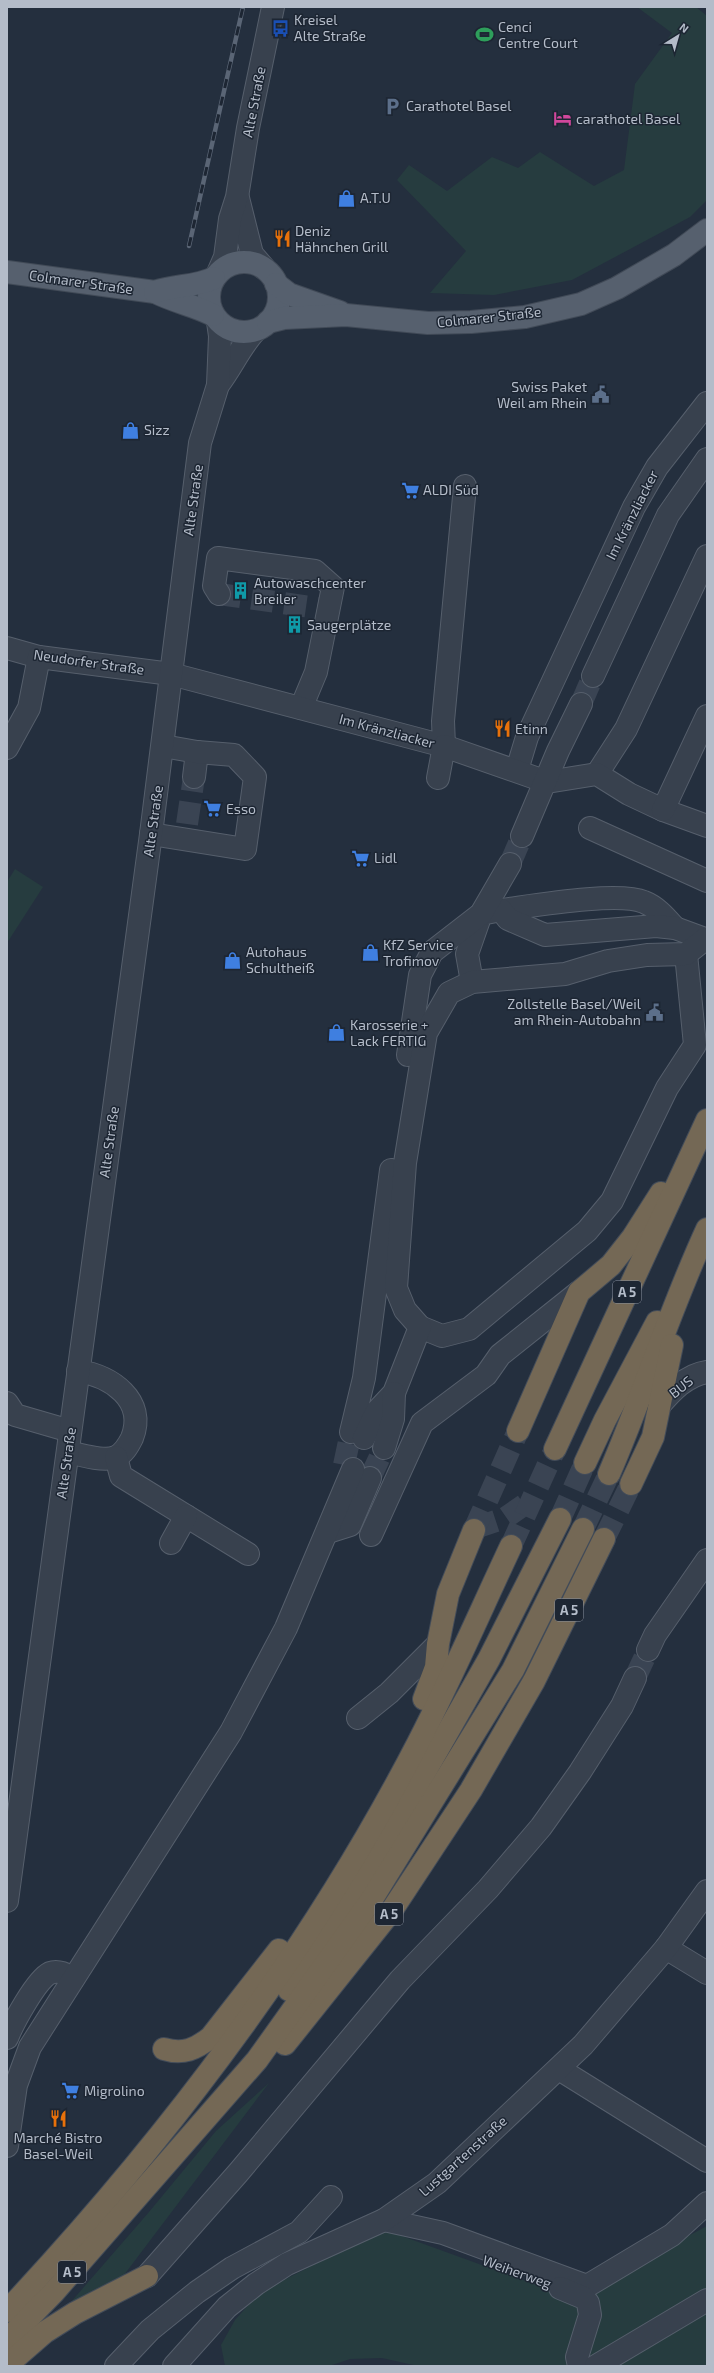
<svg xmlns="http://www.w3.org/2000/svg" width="714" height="2373" font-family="'Exo 2',sans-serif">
<rect width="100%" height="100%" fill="#242f3e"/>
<g fill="#263c3f">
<polygon points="637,7 696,7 707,16 707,200 690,217 572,280 494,295 430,293 466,251 397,180 409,165 447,191 492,157 518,168 540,152 594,186 624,170 635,84 672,33"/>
<polygon points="15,869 43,887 7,943 7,882"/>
<polygon points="269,2083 124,2275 64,2310 149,2212 216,2131"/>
<polygon points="707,2226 707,2291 582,2366 418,2366 382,2358 350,2359 329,2366 225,2366 221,2345 235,2320 260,2292 377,2233 388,2231 573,2298"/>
<polygon points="707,2300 707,2366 596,2366"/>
</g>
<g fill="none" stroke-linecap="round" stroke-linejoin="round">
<g stroke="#3a4453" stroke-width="22" stroke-dasharray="22 11" stroke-linecap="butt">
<polyline points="219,594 318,608"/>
<polyline points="581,704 593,676"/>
<polyline points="187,824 194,777"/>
<polyline points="510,864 522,836"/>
<polyline points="344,1465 351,1432"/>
<polyline points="370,1478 384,1448"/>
<polyline points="635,1678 648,1650"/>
</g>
<g stroke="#3a4453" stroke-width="22" stroke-dasharray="22 11" stroke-linecap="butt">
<polyline points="560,1519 585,1463"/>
<polyline points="475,1528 505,1518 531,1500"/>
<polyline points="583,1529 609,1474"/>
<polyline points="474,1530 518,1431"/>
<polyline points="604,1539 631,1484"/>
<polyline points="511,1546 555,1449"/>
</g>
<defs>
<g id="minor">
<polyline points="238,198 252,254 264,268"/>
<polyline points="218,273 225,257 230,219 237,197 248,128 273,7"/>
<path d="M 218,385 C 232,367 240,347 255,331"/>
<polyline points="219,594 214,586 218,558 315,571 333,587 316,672 301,708"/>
<polyline points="7,648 39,657 171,674 444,746 443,721 465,486"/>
<polyline points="593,676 668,515 707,459"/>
<polyline points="7,748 29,708 39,657"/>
<polyline points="517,770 527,737 634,507 657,467 707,403"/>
<polyline points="597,774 626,729 707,556"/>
<polyline points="194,777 197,752"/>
<polyline points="438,778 444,746 547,782 597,774 629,794 663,810 707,826"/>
<polyline points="663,810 707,716"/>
<polyline points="590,828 707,881"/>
<polyline points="151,834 245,849 255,777 234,755 197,752 163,746"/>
<polyline points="522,836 558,751 581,704"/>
<path d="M 501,910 C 532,906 618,891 644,902 C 657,907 666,918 675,928"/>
<polyline points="472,982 467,954 481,914 501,910 508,919 545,935 656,926 675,928 705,939"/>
<polyline points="408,1055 420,975 432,952 481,914 510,864"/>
<polyline points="420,1327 442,1336 469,1329 587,1231 612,1201 667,1088 695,1045 686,954"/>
<polyline points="7,1403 15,1415 70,1431"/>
<path d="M 658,1407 C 671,1392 686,1375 707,1372"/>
<polyline points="351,1432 364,1378 391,1170"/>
<polyline points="364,1438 377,1411 394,1393 420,1327 405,1310 396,1288 405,1163 426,1033 449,993 472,982 565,974 608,961 647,955 686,954 705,939"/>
<polyline points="384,1448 393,1419 394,1393"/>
<path d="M 68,1452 C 80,1455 105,1462 116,1457 C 124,1453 128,1446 132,1438 C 147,1400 111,1376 78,1371"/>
<polyline points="116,1457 121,1476 248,1554"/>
<polyline points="328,1532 350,1525 370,1478"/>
<polyline points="371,1535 422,1423 486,1375 500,1355 579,1292"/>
<polyline points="171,1543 186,1516"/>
<polyline points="648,1650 655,1635 707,1560"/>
<polyline points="358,1718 389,1693 438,1644"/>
<polyline points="7,1901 151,834 200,443 218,385 220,336 218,322"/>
<polyline points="666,1948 707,1973"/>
<path d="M 7,2038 C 13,2023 36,1980 50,1973 C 58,1970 67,1974 73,1979"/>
<polyline points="559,2069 707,2161"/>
<polyline points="7,2146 16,2085 30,2047 231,1732 286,1628 353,1469"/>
<polyline points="384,2220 443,2233 587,2286 672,2235 707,2203"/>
<polyline points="147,2276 238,2173 400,1980 488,1889 541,1827 580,1772 622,1706 635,1678"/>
<polyline points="560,2288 584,2298 588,2303 590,2315 577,2357 579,2366"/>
<polyline points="116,2366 150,2330 197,2292 232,2268 299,2232 331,2197"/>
<polyline points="174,2366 227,2307 256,2284 287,2264 384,2220 437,2183 583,2045 666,1948 707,1891"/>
<polyline points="596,2366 707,2300"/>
</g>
<g id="major">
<circle cx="244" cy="297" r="35"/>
<path d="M 7,272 L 155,292 C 174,302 194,305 213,315"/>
<polyline points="276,284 289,294 340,312"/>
<path d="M 155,292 C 175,285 195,287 214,278"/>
<polyline points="268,322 284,318 346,315 428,323 471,322 525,317 581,304 617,288 674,255 707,230"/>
</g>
<g id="highway">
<polyline points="518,1431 579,1292 611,1265 633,1237 661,1193"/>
<polyline points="555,1449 707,1120"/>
<polyline points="585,1463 605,1420 657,1322"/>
<path d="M 609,1474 C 644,1393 670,1309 707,1229"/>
<polyline points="631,1484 653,1437 672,1345"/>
<polyline points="424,1699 436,1667 438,1644 448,1594 474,1530"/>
<polyline points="289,1990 354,1895 417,1786 489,1659 560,1519"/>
<polyline points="285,2044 392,1910 471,1790 534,1681 604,1539"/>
<path d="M 164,2049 C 183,2055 196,2049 211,2037 L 279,1950"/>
<path d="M 7,2311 C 167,2140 310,1952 418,1743 C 451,1679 480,1612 511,1546"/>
<polyline points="7,2340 54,2292 257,2060 372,1899 513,1670 583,1529"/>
<polyline points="7,2365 45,2332 75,2313 147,2276"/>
</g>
</defs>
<use href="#minor" stroke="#565f6c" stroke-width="24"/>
<use href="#major" stroke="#414a57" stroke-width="24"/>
<use href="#highway" stroke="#434c59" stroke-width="24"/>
<use href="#minor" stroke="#38414e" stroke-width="22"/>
<use href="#major" stroke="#56606e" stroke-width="22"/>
<use href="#highway" stroke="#746855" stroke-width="22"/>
<defs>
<polyline id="rail" points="189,246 243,7"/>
</defs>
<use href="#rail" stroke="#5a6575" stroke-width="4.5"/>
<use href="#rail" stroke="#1d2633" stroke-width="3" stroke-dasharray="9" stroke-linecap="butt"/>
</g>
<defs>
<symbol id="bus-bare" viewBox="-9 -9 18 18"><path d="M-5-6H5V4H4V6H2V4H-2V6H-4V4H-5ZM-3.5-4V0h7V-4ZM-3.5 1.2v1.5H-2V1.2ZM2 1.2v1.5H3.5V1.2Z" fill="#1a4fb4" stroke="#1d2633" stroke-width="2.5" paint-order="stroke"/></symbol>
<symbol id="stadium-bare" viewBox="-9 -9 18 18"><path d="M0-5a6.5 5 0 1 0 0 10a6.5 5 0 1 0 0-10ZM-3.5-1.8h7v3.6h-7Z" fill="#2e9e5b" stroke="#1d2633" stroke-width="2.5" paint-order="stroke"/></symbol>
<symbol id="parking-bare" viewBox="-9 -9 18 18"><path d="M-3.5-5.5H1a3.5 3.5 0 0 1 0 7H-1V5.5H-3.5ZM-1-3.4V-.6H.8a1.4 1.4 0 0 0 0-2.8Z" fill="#5c6f8a" stroke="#1d2633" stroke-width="2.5" paint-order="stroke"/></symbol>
<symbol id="hotel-bare" viewBox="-9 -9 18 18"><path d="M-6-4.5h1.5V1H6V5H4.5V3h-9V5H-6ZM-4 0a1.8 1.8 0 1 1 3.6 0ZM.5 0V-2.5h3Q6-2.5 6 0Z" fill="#d1479c" stroke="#1d2633" stroke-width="2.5" paint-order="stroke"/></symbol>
<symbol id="shop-bare" viewBox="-9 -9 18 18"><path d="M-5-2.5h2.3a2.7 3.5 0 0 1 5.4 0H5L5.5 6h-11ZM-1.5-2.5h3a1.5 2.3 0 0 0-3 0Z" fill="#3f7fe0" stroke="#1d2633" stroke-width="2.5" paint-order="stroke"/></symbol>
<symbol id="restaurant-bare" viewBox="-9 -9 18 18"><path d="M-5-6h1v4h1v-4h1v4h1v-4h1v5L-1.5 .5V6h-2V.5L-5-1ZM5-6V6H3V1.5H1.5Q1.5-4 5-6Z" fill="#e8710a" stroke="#1d2633" stroke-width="2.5" paint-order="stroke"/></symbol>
<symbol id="civic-bare" viewBox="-9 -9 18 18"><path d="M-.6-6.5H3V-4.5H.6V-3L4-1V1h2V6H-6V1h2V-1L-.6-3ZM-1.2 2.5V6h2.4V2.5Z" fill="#5c6f8a" stroke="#1d2633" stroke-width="2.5" paint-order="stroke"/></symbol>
<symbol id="supermarket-bare" viewBox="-9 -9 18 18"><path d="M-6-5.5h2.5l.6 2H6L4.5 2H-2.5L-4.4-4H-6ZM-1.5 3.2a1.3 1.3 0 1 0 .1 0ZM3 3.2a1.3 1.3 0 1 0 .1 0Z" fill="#3f7fe0" stroke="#1d2633" stroke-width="2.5" paint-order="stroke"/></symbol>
<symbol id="building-bare" viewBox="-9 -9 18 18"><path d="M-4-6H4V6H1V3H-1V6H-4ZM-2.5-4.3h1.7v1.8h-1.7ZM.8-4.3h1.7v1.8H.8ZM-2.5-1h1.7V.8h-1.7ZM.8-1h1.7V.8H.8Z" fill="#0f9aa8" stroke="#1d2633" stroke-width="2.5" paint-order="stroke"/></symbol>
</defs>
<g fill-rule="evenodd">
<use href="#bus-bare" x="268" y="16" width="25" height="25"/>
<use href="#stadium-bare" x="472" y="22" width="25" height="25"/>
<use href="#parking-bare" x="380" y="94" width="25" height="25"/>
<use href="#hotel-bare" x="550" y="106" width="25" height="25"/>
<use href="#shop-bare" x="334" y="186" width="25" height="25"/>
<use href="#restaurant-bare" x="270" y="226" width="25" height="25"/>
<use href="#civic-bare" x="588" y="382" width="25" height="25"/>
<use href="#shop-bare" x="118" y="418" width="25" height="25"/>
<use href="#supermarket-bare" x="398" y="478" width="25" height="25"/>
<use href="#building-bare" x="228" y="578" width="25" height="25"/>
<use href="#building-bare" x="282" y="612" width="25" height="25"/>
<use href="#restaurant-bare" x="490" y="716" width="25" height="25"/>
<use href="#supermarket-bare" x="200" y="796" width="25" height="25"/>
<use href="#supermarket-bare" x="348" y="846" width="25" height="25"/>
<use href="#shop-bare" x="358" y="940" width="25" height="25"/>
<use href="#shop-bare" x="220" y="948" width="25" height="25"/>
<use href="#civic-bare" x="642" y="1000" width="25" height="25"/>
<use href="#shop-bare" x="324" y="1020" width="25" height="25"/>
<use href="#supermarket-bare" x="58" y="2078" width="25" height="25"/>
<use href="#restaurant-bare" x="46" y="2106" width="25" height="25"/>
</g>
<g text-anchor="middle" stroke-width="3" stroke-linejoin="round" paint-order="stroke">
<g fill="#1d2633" stroke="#878f9c" stroke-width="1">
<rect x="613" y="1281" width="28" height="22" rx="3"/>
<rect x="555" y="1599" width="28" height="22" rx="3"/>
<rect x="375" y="1903" width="28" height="22" rx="3"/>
<rect x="58" y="2261" width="28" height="22" rx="3"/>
</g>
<g font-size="13" font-weight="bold" fill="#b4bcc9">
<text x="627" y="1297">A 5</text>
<text x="569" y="1615">A 5</text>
<text x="389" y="1919">A 5</text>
<text x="72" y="2277">A 5</text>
</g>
<g font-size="14" fill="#b4bcc9" stroke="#1d2633" text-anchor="start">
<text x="294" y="25">Kreisel<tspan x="294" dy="16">Alte Straße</tspan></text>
<text x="498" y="32">Cenci<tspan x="498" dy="16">Centre Court</tspan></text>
<text x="406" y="111">Carathotel Basel</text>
<text x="576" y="124">carathotel Basel</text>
<text x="360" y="203">A.T.U</text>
<text x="295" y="236">Deniz<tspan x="295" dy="16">Hähnchen Grill</tspan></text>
<text x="587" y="392" text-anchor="end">Swiss Paket<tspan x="587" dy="16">Weil am Rhein</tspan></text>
<text x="144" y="435">Sizz</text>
<text x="423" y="495">ALDI Süd</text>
<text x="254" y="588">Autowaschcenter<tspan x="254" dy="16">Breiler</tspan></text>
<text x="307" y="630">Saugerplätze</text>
<text x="515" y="734">Etinn</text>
<text x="226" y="814">Esso</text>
<text x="374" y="863">Lidl</text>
<text x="383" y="950">KfZ Service<tspan x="383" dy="16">Trofimov</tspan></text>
<text x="246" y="957">Autohaus<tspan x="246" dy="16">Schultheiß</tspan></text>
<text x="641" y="1009" text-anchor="end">Zollstelle Basel/Weil<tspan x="641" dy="16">am Rhein-Autobahn</tspan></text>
<text x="350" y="1030">Karosserie +<tspan x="350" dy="16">Lack FERTIG</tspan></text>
<text x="84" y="2096">Migrolino</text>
<text x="58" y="2143" text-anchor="middle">Marché Bistro<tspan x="58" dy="16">Basel-Weil</tspan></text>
</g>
<g font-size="14" fill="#b4bcc9" stroke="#1d2633">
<text transform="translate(254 102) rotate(-79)" y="5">Alte Straße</text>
<text transform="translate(81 282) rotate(8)" y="5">Colmarer Straße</text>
<text transform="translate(489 317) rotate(-6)" y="5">Colmarer Straße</text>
<text transform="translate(193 500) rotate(-82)" y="5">Alte Straße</text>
<text transform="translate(632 515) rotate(-63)" y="5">Im Kränzliacker</text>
<text transform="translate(89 662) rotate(8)" y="5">Neudorfer Straße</text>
<text transform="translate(387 731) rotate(15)" y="5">Im Kränzliacker</text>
<text transform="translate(153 821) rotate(-82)" y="5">Alte Straße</text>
<text transform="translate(109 1142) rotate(-82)" y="5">Alte Straße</text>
<text transform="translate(681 1387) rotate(-38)" y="5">BUS</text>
<text transform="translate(66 1463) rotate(-82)" y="5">Alte Straße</text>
<text transform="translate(463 2156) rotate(-42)" y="5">Lustgartenstraße</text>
<text transform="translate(517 2272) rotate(20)" y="5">Weiherweg</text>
</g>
</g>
<rect width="714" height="2373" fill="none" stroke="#b4bcc9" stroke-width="16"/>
<g transform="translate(678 36) rotate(37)" stroke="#1d2633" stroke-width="3" paint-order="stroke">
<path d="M0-3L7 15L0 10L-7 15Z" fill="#b4bcc9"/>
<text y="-6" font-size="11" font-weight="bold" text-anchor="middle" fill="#b4bcc9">N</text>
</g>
</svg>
